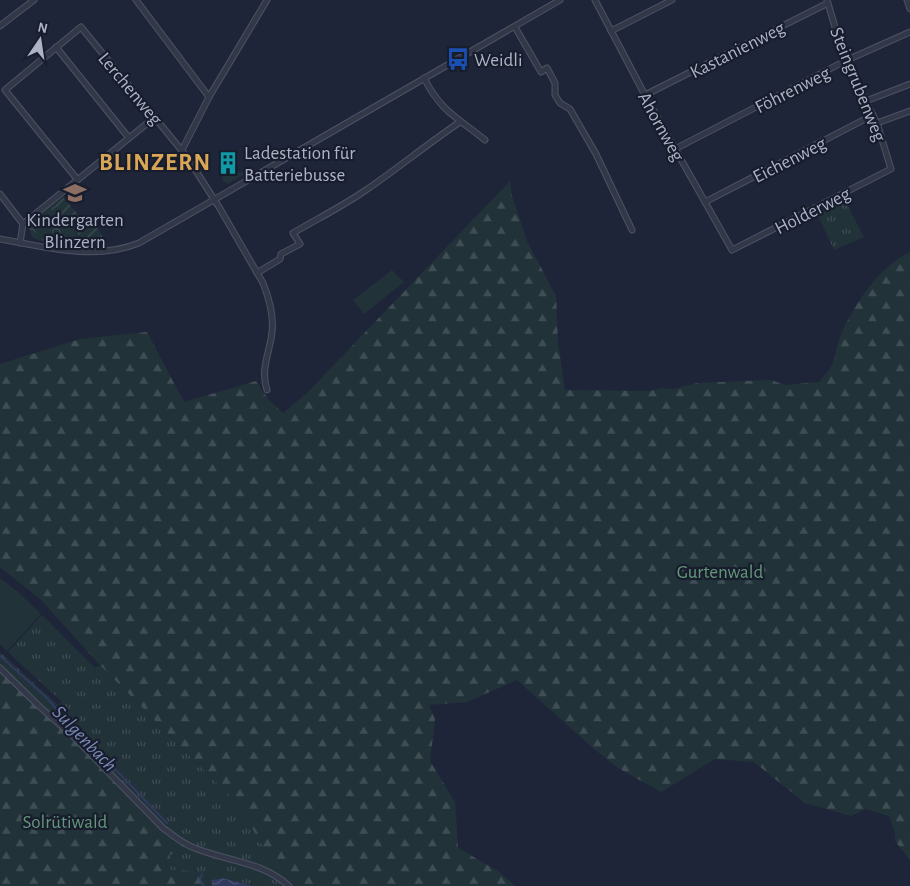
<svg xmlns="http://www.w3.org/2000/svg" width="910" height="886" font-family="'Alegreya Sans',sans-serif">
<defs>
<pattern id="grass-tufts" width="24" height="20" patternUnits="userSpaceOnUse" patternTransform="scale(1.25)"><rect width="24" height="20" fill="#213239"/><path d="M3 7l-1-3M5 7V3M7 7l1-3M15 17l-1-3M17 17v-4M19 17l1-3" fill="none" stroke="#3f4d54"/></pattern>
<pattern id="forest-firs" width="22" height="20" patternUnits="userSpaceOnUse" patternTransform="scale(1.25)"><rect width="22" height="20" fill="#213239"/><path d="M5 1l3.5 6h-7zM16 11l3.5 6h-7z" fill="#3f4d54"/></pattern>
<pattern id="park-crowns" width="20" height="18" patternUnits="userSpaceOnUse" patternTransform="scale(1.25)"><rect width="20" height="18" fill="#213239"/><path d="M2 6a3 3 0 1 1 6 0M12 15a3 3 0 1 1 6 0" fill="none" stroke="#3f4d54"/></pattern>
<pattern id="garden-furrows" width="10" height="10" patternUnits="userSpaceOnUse" patternTransform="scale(1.25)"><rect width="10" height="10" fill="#213239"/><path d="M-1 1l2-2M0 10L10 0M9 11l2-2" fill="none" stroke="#3f4d54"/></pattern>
<pattern id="water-waves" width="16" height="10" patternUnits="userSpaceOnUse" patternTransform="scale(1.25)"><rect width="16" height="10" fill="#303a5f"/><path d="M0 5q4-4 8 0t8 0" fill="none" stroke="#4b5474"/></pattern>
</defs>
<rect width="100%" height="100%" fill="#1f2538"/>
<g fill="url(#grass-tufts)">
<polygon points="249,171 228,184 222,180 223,176 226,174 232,174"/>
<polygon points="843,197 864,237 834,250 816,211"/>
<polygon points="42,615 95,668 100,665 238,804 289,886 253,886 222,878 217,878 211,884 211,886 207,886 195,871 171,870 169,864 170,855 188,847 173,836 0,668 0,652 58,705 62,702 8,652"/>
</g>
<g fill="url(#forest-firs)">
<path d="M 510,181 L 512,196 L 527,241 L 556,296 L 558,342 L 565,390 L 650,391 L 662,388 L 674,389 L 697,383 L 771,380 L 785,385 L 819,382 C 823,377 828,372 831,367 C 836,358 836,347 840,337 C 853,306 879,266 910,252 L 910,860 L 895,841 L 895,833 L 889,816 L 866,809 L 851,816 L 805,803 L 754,762 L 715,759 L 661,792 L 618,768 L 593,748 L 517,680 L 467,702 L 429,705 L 435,719 L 430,761 L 455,802 L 458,848 L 498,871 L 515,886 L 289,886 C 269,861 255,831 238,804 L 100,665 L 40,599 L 0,567 L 0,364 L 80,339 L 147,332 L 184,402 L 256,381 L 268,399 L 283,413 L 307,393 Z"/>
<polygon points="0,668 76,739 163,828 189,847 170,855 169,864 171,870 195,871 207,886 0,886"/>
</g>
<polygon fill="url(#park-crowns)" points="53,205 86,246 38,240 32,237 28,225"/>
<polygon fill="url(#garden-furrows)" points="63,197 82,219 90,215 108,246 87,246 53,205"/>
<g fill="#213239">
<polygon points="392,270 404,282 364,314 353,300"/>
<polygon points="0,578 18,592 41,614 7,651 0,644"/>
</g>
<polygon fill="url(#water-waves)" points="222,878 253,886 211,886 213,880"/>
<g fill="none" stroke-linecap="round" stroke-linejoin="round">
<g stroke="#303a5f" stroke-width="2">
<polyline points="0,656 47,698 66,720 87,740 167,823"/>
<polyline points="202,874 200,880 204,886"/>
</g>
<defs>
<g id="street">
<polyline points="136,0 209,97"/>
<polyline points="595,0 647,99 732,250 891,169 877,123 845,61 827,0"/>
<polyline points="907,0 910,9"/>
<polyline points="0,26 34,0"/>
<polyline points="515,27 541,72 547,68 555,83 555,95 560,103 570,109 596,154 632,230"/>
<polyline points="611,31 672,0"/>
<polyline points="56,47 129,138"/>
<path d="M 424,78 C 442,113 457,117 485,140"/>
<polyline points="645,95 828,3"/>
<polyline points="866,101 910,84"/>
<polyline points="877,123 910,111"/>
<polyline points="675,149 845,61 910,32"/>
<polyline points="182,150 209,97 267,0"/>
<path d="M 77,179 L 5,90 L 81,27 L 187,157 L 219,207 L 263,283 C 269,298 274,315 272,332 C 270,352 260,369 267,390"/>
<polyline points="0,194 23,224 20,243"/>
<polyline points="705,202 873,115"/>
<polyline points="23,224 155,117"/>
<path d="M 0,239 C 45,247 95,261 139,243 L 560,0"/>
<path d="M 257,273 L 280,259 L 281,254 L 300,244 L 293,233 C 317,219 341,207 363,192 C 396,170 427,144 460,122"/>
<path d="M 0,668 L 40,707 L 76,739 L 163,828 C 172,835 182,843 192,847 C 225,861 262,861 289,886"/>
</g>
</defs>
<use href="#street" stroke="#4d5264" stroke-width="7"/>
<use href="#street" stroke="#333849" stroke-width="5"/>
</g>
<defs>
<symbol id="bus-bare" viewBox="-9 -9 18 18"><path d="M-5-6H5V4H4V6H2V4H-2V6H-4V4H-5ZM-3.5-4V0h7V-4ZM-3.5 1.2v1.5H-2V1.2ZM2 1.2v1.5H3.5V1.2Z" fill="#1a4fb4" stroke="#181d2d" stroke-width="2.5" paint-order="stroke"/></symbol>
<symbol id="building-bare" viewBox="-9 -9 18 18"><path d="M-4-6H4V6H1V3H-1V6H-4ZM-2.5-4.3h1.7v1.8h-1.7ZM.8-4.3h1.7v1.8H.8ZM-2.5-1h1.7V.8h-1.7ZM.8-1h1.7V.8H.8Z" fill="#0f9aa8" stroke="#181d2d" stroke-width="2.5" paint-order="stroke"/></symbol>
<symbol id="school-bare" viewBox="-9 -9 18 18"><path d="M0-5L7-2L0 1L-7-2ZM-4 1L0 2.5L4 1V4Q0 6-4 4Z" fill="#8d6e63" stroke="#181d2d" stroke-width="2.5" paint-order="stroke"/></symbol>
</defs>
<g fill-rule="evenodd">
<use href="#bus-bare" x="442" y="43" width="32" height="32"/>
<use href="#building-bare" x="212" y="147" width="32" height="32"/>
<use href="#school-bare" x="59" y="177" width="32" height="32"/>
</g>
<g text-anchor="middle" stroke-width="4.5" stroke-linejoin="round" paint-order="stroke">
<g font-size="19" fill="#adb2c6" stroke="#181d2d">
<text transform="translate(737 49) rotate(-27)" y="7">Kastanienweg</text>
<text transform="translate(859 84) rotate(68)" y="7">Steingrubenweg</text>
<text transform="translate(131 88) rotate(50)" y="7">Lerchenweg</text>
<text transform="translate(792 89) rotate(-27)" y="7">Föhrenweg</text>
<text transform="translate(662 126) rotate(61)" y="7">Ahornweg</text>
<text transform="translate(789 159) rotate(-27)" y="7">Eichenweg</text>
<text transform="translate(812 210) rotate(-27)" y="7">Holderweg</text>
</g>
<g font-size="19" fill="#adb2c6" stroke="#181d2d" text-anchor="start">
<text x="474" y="66">Weidli</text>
<text x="244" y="159">Ladestation für<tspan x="244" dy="22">Batteriebusse</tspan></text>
<text x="75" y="226" text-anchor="middle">Kindergarten<tspan x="75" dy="22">Blinzern</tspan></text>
</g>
<g font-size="19" fill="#639779" stroke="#181d2d">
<text x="720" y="578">Gurtenwald</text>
<text x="65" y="828">Solrütiwald</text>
</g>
<g font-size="20" font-style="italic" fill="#7a89b4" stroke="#181d2d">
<text transform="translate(85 738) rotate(46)" y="7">Sulgenbach</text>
</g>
<g font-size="24" font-weight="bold" letter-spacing="1" fill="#d8a655" stroke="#181d2d">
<text x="155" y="170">BLINZERN</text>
</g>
</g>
<g transform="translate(40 40) rotate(13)" stroke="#181d2d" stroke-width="4" paint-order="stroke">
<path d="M0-4L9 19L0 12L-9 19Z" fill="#adb2c6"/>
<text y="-8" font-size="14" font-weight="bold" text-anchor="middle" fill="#adb2c6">N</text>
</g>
</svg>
